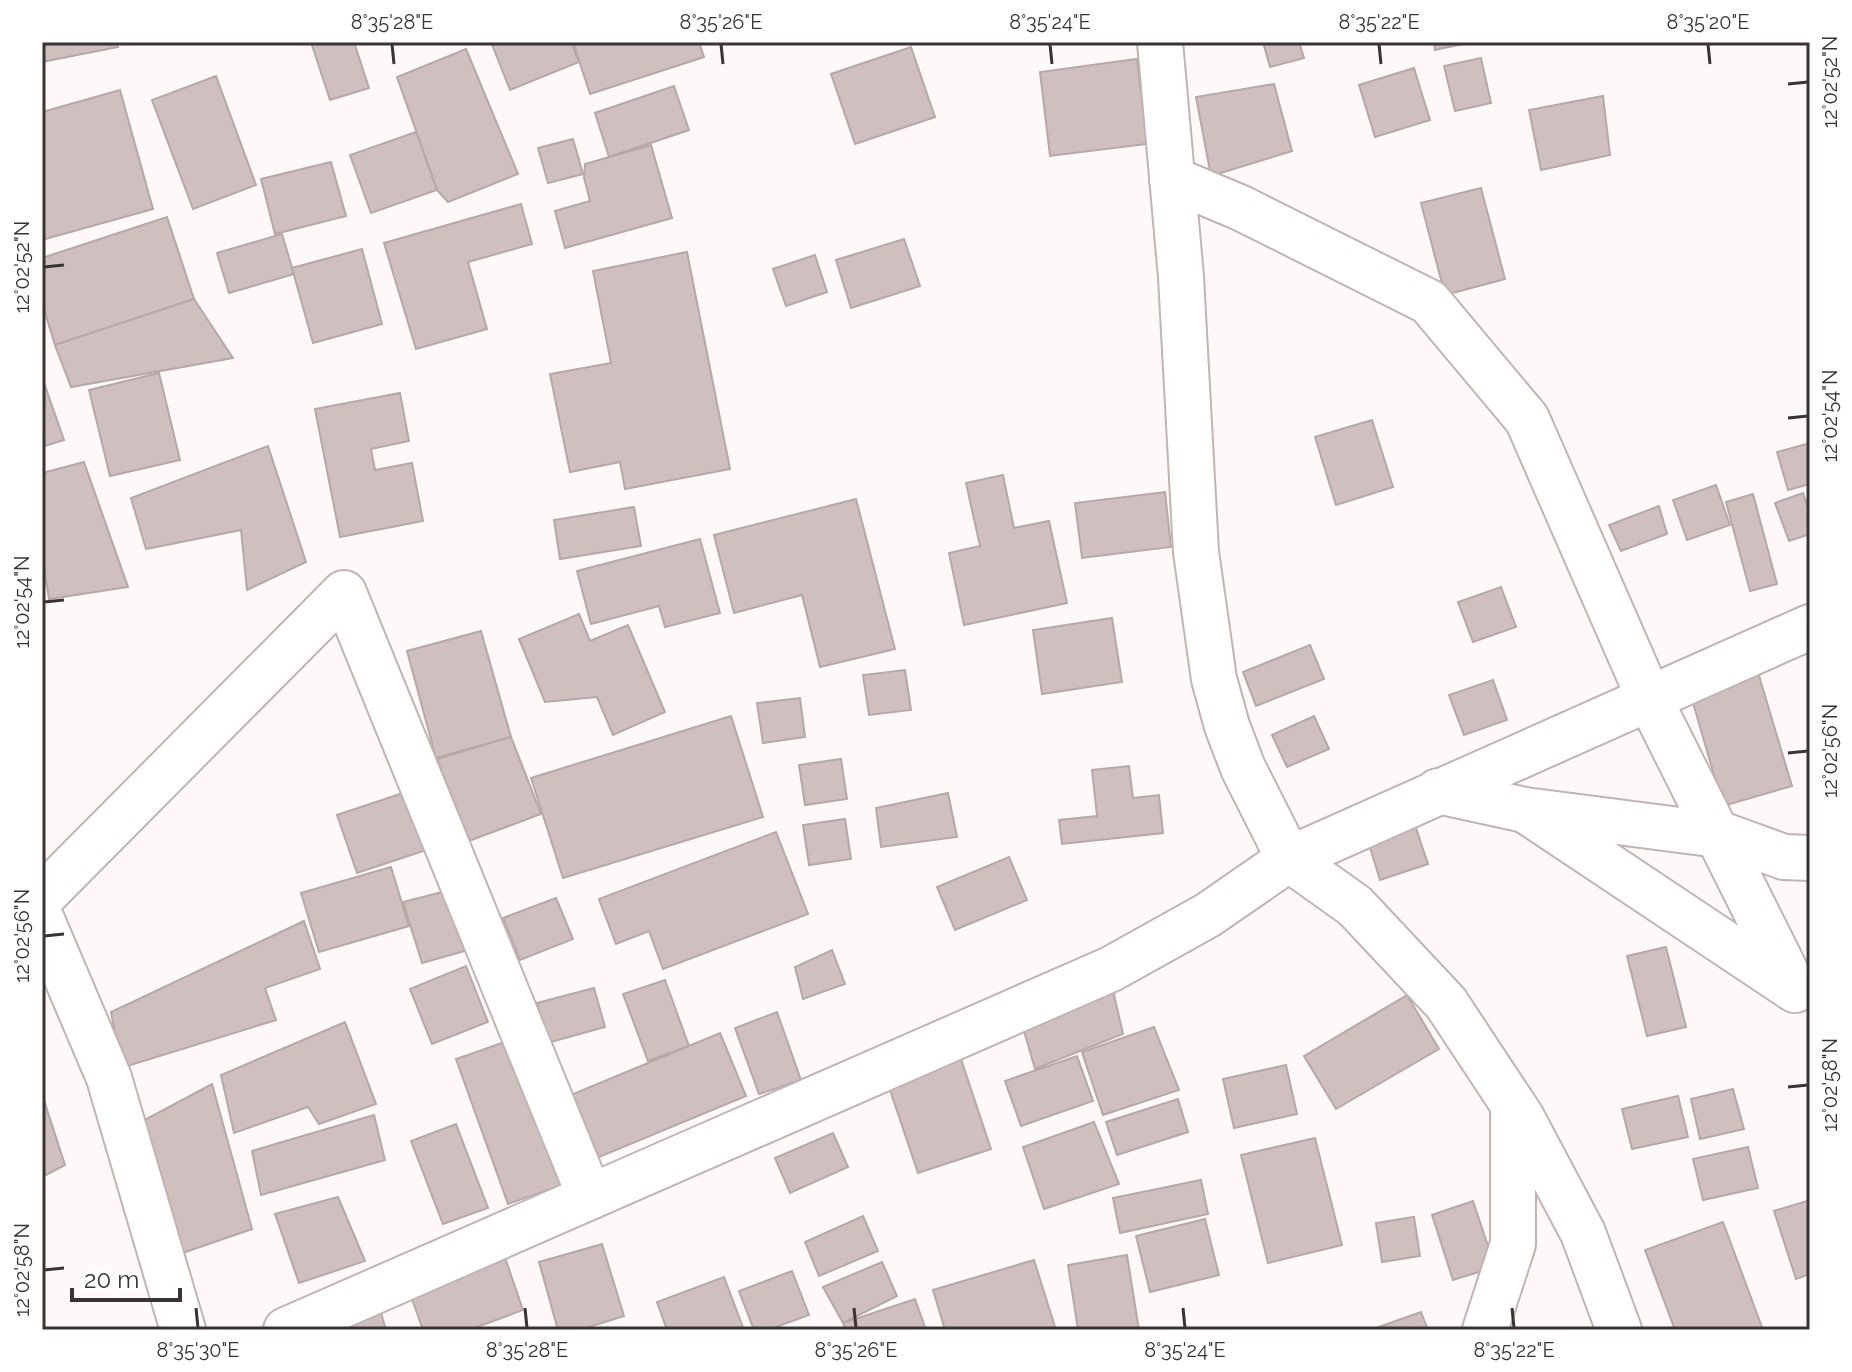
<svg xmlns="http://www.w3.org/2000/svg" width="1852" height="1372" font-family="Raleway,sans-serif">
<rect width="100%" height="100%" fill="#fef9f8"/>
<g fill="#cfc0bf" stroke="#b6a8a6" stroke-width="2">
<polygon points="42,42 117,42 118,47 42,62"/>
<polygon points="311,42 354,42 369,88 330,100"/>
<polygon points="491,42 571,42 579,62 510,90"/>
<polygon points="573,42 699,42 704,57 590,94"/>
<polygon points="1263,42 1299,42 1304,58 1270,67"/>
<polygon points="1434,42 1472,42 1435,50"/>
<polygon points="911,47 935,117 855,144 831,74"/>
<polygon points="466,49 518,174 448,202 437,190 397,77"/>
<polygon points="1481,58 1491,103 1455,111 1444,66"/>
<polygon points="1137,59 1147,144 1050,156 1040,72"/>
<polygon points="1414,68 1430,120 1375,137 1359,85"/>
<polygon points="216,76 256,185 193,209 152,100"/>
<polygon points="1274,84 1292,151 1211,176 1196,97"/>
<polygon points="674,86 689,130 609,157 595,113"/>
<polygon points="120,90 153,209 42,240 42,112"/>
<polygon points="1603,96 1610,155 1541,170 1529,110"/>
<polygon points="416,132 437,190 371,213 350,155"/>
<polygon points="573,139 583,174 548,183 538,148"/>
<polygon points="651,145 672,218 565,248 555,211 590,201 584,178 585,164"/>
<polygon points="331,162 346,216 275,234 261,179"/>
<polygon points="1481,188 1505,279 1445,295 1421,203"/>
<polygon points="521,204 532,244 468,262 487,329 416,349 384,243"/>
<polygon points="167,217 194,299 55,345 42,303 42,258"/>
<polygon points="282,234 294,274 229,293 217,253"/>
<polygon points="904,239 920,286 851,308 836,260"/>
<polygon points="362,249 382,324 313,343 292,268"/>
<polygon points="687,252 730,469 625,489 620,462 570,472 550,374 611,363 593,271"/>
<polygon points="815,255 827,292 786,306 773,269"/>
<polygon points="194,299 233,358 71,387 55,345"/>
<polygon points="159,373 180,460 110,476 89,390"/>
<polygon points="42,377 64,440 42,447"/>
<polygon points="400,393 409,441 371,449 375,470 412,463 423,521 340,537 315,409"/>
<polygon points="1372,420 1393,487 1336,505 1315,437"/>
<polygon points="1810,443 1810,484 1788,490 1777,452"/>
<polygon points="268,446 306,562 247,590 241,530 146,549 131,498"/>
<polygon points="84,462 128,587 49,599 42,556 42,473"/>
<polygon points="1003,475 1014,528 1049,521 1067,603 964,625 949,553 980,546 966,483"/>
<polygon points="1716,485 1730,525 1687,540 1673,500"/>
<polygon points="1165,492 1171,547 1082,558 1075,503"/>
<polygon points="1803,493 1810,514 1810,534 1789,541 1775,503"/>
<polygon points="1753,494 1777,584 1750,591 1726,502"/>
<polygon points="856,499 895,649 820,667 802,595 734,613 714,535"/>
<polygon points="1659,506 1667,534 1621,551 1609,525"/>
<polygon points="634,507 641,546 560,559 554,520"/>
<polygon points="700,539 720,613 665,627 659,606 591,624 577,571"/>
<polygon points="1501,587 1516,627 1473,642 1458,602"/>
<polygon points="579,614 590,641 628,625 665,712 613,735 597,697 545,702 519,639"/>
<polygon points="1112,618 1122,682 1042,694 1033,630"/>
<polygon points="481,631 511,737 436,758 407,651"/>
<polygon points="1310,645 1324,679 1256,706 1243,672"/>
<polygon points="1757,669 1792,786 1723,806 1689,689"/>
<polygon points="905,670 911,710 869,715 863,675"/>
<polygon points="1493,680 1507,720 1464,735 1449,695"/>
<polygon points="800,698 805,737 763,743 757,703"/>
<polygon points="731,716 763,817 563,878 531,778"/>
<polygon points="1314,716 1329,749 1287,767 1272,735"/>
<polygon points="511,737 541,814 469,841 437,759"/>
<polygon points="841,759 847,799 805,805 799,765"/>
<polygon points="1129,766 1133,798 1159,795 1163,833 1062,844 1059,820 1097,816 1092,770"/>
<polygon points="415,789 435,847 357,873 337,815"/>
<polygon points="948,793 957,837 881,847 876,808"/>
<polygon points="845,819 851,859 809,865 803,825"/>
<polygon points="1415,825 1428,864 1380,880 1368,841"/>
<polygon points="776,832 808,914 663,969 649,931 616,944 599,899"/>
<polygon points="1009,857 1027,900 955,930 937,887"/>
<polygon points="391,867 409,926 319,952 301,893"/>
<polygon points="458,888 475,948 422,963 403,902"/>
<polygon points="556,898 573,939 520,960 503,918"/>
<polygon points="304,921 320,969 265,988 276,1020 121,1068 111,1012"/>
<polygon points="1666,947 1686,1027 1647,1036 1627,956"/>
<polygon points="832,950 845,984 803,999 795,967"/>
<polygon points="466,966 488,1022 432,1044 410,989"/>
<polygon points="665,980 689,1046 648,1061 623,994"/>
<polygon points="1112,986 1123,1034 1035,1069 1022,1024"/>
<polygon points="594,988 605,1027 547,1043 537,1003"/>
<polygon points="1407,995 1439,1049 1336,1109 1304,1056"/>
<polygon points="777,1012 801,1080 759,1094 735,1028"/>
<polygon points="345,1022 376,1104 319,1124 308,1107 234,1133 221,1075"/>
<polygon points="1154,1027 1179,1090 1103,1115 1082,1052"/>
<polygon points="720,1033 746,1096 592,1160 566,1097"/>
<polygon points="516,1038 568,1183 508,1204 456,1059"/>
<polygon points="959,1053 991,1149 918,1173 886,1078"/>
<polygon points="1077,1056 1093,1101 1021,1126 1005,1081"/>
<polygon points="1286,1065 1297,1114 1234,1128 1223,1079"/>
<polygon points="212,1084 252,1229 177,1255 139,1123"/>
<polygon points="1733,1089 1744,1129 1700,1139 1691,1099"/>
<polygon points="42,1094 65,1165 42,1177"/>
<polygon points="1678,1096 1688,1137 1632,1149 1622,1109"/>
<polygon points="1178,1099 1188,1132 1117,1155 1106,1122"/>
<polygon points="374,1115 385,1160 261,1195 252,1151"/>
<polygon points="1094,1122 1119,1184 1044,1209 1023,1147"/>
<polygon points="456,1124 488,1208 443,1224 411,1141"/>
<polygon points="833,1133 848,1167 790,1193 775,1158"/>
<polygon points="1315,1138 1342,1245 1268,1263 1241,1155"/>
<polygon points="1748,1147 1758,1188 1703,1200 1693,1159"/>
<polygon points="1201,1180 1208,1214 1120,1233 1113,1198"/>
<polygon points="338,1197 365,1261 299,1283 275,1214"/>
<polygon points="1810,1200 1810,1274 1796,1279 1774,1211"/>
<polygon points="1473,1201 1495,1267 1453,1280 1432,1215"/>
<polygon points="863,1216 878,1251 819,1276 805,1242"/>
<polygon points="1414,1217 1420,1256 1382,1262 1376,1223"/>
<polygon points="1205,1219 1219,1275 1150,1292 1136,1236"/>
<polygon points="1723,1222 1763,1330 1675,1330 1645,1250"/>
<polygon points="602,1244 624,1316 579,1330 558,1330 539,1262"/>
<polygon points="502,1249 523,1310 469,1330 423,1330 406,1282"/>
<polygon points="1127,1255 1139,1330 1078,1330 1068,1265"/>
<polygon points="1034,1260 1056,1330 945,1330 933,1290"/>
<polygon points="882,1262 897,1296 843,1323 823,1287"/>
<polygon points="792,1271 809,1315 768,1330 754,1330 739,1291"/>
<polygon points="724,1277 744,1330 667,1330 657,1302"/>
<polygon points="375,1292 386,1330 305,1330"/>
<polygon points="915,1299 926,1330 846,1330 843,1323"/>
<polygon points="1421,1312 1428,1330 1373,1329"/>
</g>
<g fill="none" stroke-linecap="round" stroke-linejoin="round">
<defs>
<g id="minor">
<polyline points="1160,42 1181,277 1196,552 1214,679 1227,726 1243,768 1289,859 1355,906 1446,1003 1522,1118 1583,1233 1619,1330"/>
<polyline points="1172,179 1241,208 1429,302 1527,419 1649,698 1795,990 1525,810"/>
<polyline points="1438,791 1525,810 1726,836 1784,857 1810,858"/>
<polyline points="42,897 344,593 590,1197"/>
<polyline points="42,920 109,1078 183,1330"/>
<polyline points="286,1330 1111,969 1208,915 1289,859 1810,627"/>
<polyline points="1485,1330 1513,1244 1513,1109"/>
</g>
</defs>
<use href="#minor" stroke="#c2b4b3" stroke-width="48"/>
<use href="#minor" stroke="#fff" stroke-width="44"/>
</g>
<path fill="none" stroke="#393433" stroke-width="3" d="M 392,44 L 394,64M 721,44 L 723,64M 1050,44 L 1052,64M 1379,44 L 1381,64M 1708,44 L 1710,64M 1788,84 L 1808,82M 44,267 L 64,265M 1788,418 L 1808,416M 44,602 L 64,600M 1788,753 L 1808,751M 44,936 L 64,934M 1788,1087 L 1808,1085M 44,1270 L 64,1268M 196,1308 L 198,1328M 525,1308 L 527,1328M 854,1308 L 856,1328M 1183,1308 L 1185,1328M 1512,1308 L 1514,1328"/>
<rect width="1852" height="1372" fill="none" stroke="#ffffff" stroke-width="88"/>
<path d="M72 1288v12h108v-12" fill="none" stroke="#393433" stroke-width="4"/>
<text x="84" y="1288" font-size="24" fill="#393433" stroke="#ffffff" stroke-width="6" paint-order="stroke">20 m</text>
<rect x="44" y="44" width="1764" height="1284" fill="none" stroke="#393433" stroke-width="3"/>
<g font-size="20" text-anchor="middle" fill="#393433">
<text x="392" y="29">8°35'28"E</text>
<text x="721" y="29">8°35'26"E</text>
<text x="1050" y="29">8°35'24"E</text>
<text x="1379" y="29">8°35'22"E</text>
<text x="1708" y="29">8°35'20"E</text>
<text transform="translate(1830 82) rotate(-90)" y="7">12°02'52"N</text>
<text transform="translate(22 267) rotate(-90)" y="7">12°02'52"N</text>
<text transform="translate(1830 416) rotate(-90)" y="7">12°02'54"N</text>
<text transform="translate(22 602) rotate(-90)" y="7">12°02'54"N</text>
<text transform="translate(1830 751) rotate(-90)" y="7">12°02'56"N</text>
<text transform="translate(22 936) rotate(-90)" y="7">12°02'56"N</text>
<text transform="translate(1830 1085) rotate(-90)" y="7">12°02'58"N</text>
<text transform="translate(22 1270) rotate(-90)" y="7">12°02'58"N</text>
<text x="198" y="1357">8°35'30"E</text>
<text x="527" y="1357">8°35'28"E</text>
<text x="856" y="1357">8°35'26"E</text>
<text x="1185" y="1357">8°35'24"E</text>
<text x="1514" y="1357">8°35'22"E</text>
</g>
</svg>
